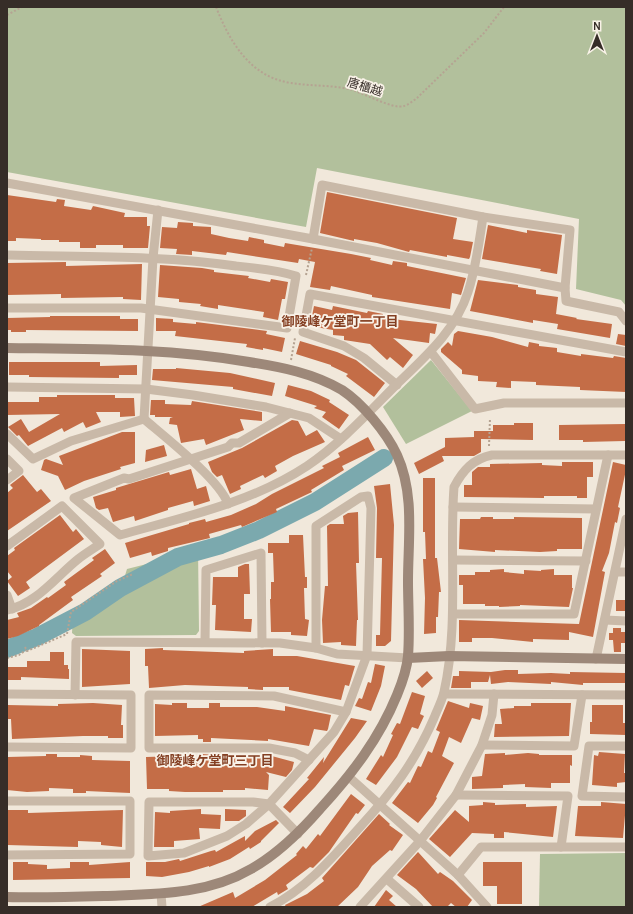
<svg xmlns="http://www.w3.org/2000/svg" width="633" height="914" font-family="Karla,'Noto Sans JP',sans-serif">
<rect width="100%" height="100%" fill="#f1e8db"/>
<g fill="#b2c09c">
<polygon points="7,7 626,7 626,306 621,300 576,289 579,219 317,168 306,227 7,172"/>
<polygon points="431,360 472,411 406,444 383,407"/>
<polygon points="198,548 199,631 196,635 76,636 72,633 73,615 123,582 127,569 190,553"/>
<polygon points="626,853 626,907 539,907 540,854"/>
</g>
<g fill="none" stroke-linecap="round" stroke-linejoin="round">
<polyline stroke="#7ba9ae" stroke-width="18" points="7,649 37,637 85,612 120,588 178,557 221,545 259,530 315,502 384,458"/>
</g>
<g fill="#c46d47">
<polygon points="327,192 457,218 453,239 473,242 470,257 469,259 447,255 447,257 410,250 409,252 377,243 354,239 354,241 320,233"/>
<polygon points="7,195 56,202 57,199 65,200 64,206 91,210 93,206 125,213 124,217 147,217 147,226 150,226 148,248 123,248 123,245 96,245 96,248 80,248 80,242 59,242 59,240 41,240 41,239 16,238 16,241 7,241"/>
<polygon points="178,222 193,223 193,226 211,227 211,234 229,238 248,241 249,237 264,240 264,243 284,247 285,243 351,254 371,258 370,260 392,265 393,261 407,263 407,266 466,278 461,295 452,293 450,309 372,297 372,295 331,286 330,290 310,287 315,262 299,259 298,263 227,252 226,255 192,251 192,255 176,254 177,249 160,248 162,227 177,228"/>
<polygon points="488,225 527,233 527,230 562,235 557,274 540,271 541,269 482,259"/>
<polygon points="66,262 66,266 142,264 141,300 123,299 123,297 61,298 61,294 7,295 7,263"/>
<polygon points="160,265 202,268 214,270 214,272 249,276 248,278 270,282 271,279 288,282 285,299 282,299 278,320 263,317 264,312 218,305 218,309 200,306 201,304 179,302 179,299 158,297"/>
<polygon points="478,280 518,285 518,287 536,290 536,294 558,297 556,314 577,318 576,319 612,324 610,338 557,329 558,324 533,320 533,323 470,311"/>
<polygon points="314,306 332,310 333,306 367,313 368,311 383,314 383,316 400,320 437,324 435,334 430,333 429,343 393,338 413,355 403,368 390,357 387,360 370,344 344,340 344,336 333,335 333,330 310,326"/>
<polygon points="50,316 120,316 120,319 138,319 138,331 26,330 26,332 11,332 11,330 7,330 7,318 50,317"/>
<polygon points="156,318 173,319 173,322 196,324 196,322 267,331 266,334 285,338 282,352 263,348 263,350 246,347 247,344 175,336 176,331 156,331"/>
<polygon points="458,331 492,337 528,347 529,342 539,344 539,346 557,348 557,352 581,356 581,354 613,358 614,356 626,358 626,392 580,390 580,387 536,385 536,382 511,381 511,388 496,387 497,382 478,381 478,376 462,374 462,370 441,352 441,349 448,342 452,346 454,334"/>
<polygon points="618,334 626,335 626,346 616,344"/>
<polygon points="300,341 337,352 356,360 385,383 374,397 346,376 348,374 331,366 331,365 296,354"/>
<polygon points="9,362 100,362 100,366 137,365 137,375 119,375 119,378 29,377 29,375 9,375"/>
<polygon points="176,368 230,373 275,383 272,396 233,389 233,387 152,380 153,369 176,369"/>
<polygon points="288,385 311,391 330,400 329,402 349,415 339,429 322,417 326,412 314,408 317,406 285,396"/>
<polygon points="57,395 115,395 115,398 134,398 135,416 120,417 120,412 96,412 101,422 86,428 83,422 64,432 62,428 28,446 19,435 17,436 8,427 21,419 29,432 60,414 7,415 7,402 39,402 39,397 57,397"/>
<polygon points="151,400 165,400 165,404 191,405 192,401 262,412 262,421 240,419 244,430 206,445 204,439 181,443 177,425 169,424 170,418 173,417 155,417 155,415 150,415"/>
<polygon points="292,420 298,421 306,436 317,430 325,442 293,456 275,466 277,471 265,478 263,475 240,486 241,489 230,494 222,475 217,477 212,472 208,462 242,448"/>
<polygon points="514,423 533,423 533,440 481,439 481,452 474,456 442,456 444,461 419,474 414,463 445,447 445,438 474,437 474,431 493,431 493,425 514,425"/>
<polygon points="625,424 625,441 583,442 583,440 559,440 559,425"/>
<polygon points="122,432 135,432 135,463 120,467 121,469 84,481 65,490 58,476 41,470 44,460 46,459 63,465 59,456"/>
<polygon points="368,437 375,450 342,466 344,470 311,490 312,492 276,509 277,512 242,527 241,525 209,534 210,538 168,548 168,551 152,556 151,552 130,558 125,543 189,524 189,523 205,519 206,522 231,515 256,504 272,494 324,468 322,466 340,457 338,453"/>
<polygon points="164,445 167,456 145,462 146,450"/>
<polygon points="562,462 593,462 593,477 587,477 587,498 577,498 577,496 544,496 544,498 464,497 464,485 472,485 472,472 478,467 490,467 490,464 542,463 542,465 562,466"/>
<polygon points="613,462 626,465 626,470 618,507 620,508 617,523 615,522 609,553 602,571 605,572 593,637 569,632 569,640 533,639 533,642 492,638 472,638 472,642 459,642 459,620 579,624"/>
<polygon points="191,469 197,489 206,486 210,501 194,506 193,501 168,508 168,510 135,521 134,516 113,522 108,508 99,510 96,508 93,497 116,490 116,488 169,472 170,475"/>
<polygon points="23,475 37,492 41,489 51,501 7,531 7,493 13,488 10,485"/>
<polygon points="423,478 435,478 435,558 437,558 441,592 439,592 438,617 436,617 436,633 424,634 425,598 423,559 426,559 425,532 423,532"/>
<polygon points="390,484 394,525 391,641 385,646 376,646 376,635 380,635 382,558 376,558 377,508 374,486"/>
<polygon points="358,512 359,563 356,563 358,620 357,620 356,646 341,645 341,642 323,643 322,620 325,586 328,586 327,526 330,524 344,524 343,516 348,513"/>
<polygon points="60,515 73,532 76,529 84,539 26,582 30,588 18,596 7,581 12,577 7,571 7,556 15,550 14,548"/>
<polygon points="481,517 493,517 493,519 514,519 514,517 582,518 582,549 557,549 557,551 540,552 495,550 495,552 459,549 460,519 480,519"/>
<polygon points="289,535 303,535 305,577 307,577 307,588 304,588 305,619 309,620 307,636 291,635 291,632 271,632 270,599 271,599 271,582 274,582 273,553 268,553 268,543 289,543"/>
<polygon points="105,549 115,563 100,574 102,576 71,597 73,600 39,625 39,626 18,636 7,639 7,620 19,617 17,613 31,608 47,597 48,598 66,585 64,582 94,560 92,558"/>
<polygon points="245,564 249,564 250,594 244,594 244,619 252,619 251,632 215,630 216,605 212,605 213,577 238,577 238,567"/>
<polygon points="504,569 504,572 524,574 524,570 541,571 541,570 554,569 554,575 572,575 572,588 573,588 569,607 520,605 520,606 499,607 499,606 485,606 485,604 463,604 463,585 459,585 459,575 475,575 475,572 490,572 490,570"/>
<rect x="616" y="600" width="10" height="11"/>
<polygon points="613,628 621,628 621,632 626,632 626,643 621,643 621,652 614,652 613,640 609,640 609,633 613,633"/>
<polygon points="163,648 163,650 244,653 244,651 273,649 273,656 297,656 355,666 349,686 345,685 341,700 289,690 289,687 263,687 263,690 248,689 248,687 185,685 149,688 148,666 145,666 145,649"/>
<polygon points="82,649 130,651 130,684 82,687"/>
<polygon points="50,652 64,652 64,665 68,665 68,669 69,669 69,679 21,677 21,680 7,680 7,667 27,667 27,661 50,661"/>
<polygon points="375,664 385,666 381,686 371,711 355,706 359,698 362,699 368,682 371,683"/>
<polygon points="505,670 518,670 518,674 551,673 570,674 570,672 626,673 626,683 583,683 583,685 551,682 551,684 508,682 491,684 490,675 488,682 471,682 471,688 451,688 453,676 459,676 459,671 491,672"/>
<polygon points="427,671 433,678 422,688 416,681"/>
<polygon points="412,692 425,696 420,714 424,716 418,729 412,727 397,757 376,785 366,779 381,755 383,757 393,735 391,734 397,723 400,724"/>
<polygon points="448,701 469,708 470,703 483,706 480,720 472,718 461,743 449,737 442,756 454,763 436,797 437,798 433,805 418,823 392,803 408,782 410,783 418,766 421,767 428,751 432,753 440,732 436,730"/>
<polygon points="93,703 122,705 121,725 123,725 123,738 108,738 108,736 83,736 12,739 11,719 7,719 7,705 58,706 58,704"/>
<polygon points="172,703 187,703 187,708 209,708 209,703 220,703 220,707 257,707 285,711 285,706 331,715 328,729 327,731 314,729 309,746 268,739 268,741 211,738 211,742 203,742 203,739 198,739 198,735 155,736 155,704 172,705"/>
<polygon points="531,703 571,703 569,736 494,737 495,724 502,724 500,709 514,708 514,706 531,706"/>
<polygon points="592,705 623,705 623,723 626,723 626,735 590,734 590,722 592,722"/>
<polygon points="351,718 367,721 355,738 315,787 290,813 283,807 309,779 307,778 324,757 323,763"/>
<polygon points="599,752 625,754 624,773 626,773 626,782 617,783 617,787 592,785 594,755 598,756"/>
<polygon points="505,753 505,755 528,753 539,754 539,755 572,755 572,766 570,765 570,783 551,783 551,788 525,787 525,784 503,785 503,788 472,789 472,777 482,776 485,754"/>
<polygon points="46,754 57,754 57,757 80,757 80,755 92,756 92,760 130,761 130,793 86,791 86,793 73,793 73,789 49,788 49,791 27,792 7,790 8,757 46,756"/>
<polygon points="202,754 255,758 255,755 268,755 294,762 292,770 286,777 266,772 269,775 268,790 245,788 245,790 223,790 223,792 185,792 169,791 169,789 147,789 146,757 180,756 180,757 202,758"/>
<polygon points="351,794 365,805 358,814 356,813 329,852 313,868 310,867 286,885 288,889 278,895 277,892 252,907 198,907 233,892 235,898 265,880 297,855 296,854 303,846 306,849 318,834 320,836"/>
<polygon points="483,802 495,803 495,805 526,804 526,807 557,806 553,837 504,832 504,838 494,838 494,834 472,833 450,857 429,839 455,810 469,822 469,806 483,805"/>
<polygon points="601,802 626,804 623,838 575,836 578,806 601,806"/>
<polygon points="201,809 201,814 221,815 220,829 199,828 200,839 174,841 174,847 154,847 155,812 170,813 170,811"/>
<polygon points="225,809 246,810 246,816 239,821 225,821"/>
<polygon points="7,810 28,810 28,813 123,810 122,847 101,845 101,842 78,841 78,847 7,845"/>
<polygon points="379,814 390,824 389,825 403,835 392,851 390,850 372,866 358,887 337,907 286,907 285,905 307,894 324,881 322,878"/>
<polygon points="276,820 279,823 261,841 261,842 250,849 249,847 230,859 209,867 209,866 189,872 162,877 146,876 146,862 165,862 179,859 180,861 211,851 215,850 216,852 245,836 245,841 255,831"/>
<polygon points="418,852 438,874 440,872 453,881 472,900 467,907 456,907 451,903 447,907 433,907 416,889 397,875"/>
<polygon points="13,862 28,862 28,864 47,865 47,869 70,868 70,862 89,862 89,865 130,862 130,878 13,880"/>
<polygon points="483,862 522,862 522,904 497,904 497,886 483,886"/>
<polygon points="386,890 393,896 389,900 397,907 374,907"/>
</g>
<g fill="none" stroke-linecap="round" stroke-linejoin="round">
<g stroke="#b5a392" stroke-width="2" stroke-dasharray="2 2" stroke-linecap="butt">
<path d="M 216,7 C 230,42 250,77 291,83 C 310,86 330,85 349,89 C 362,92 393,110 404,106 C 408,105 413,101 417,98 L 484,33 L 504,7"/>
<polyline points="7,15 22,7"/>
<polyline points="306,275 312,248"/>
<polyline points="291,360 295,338"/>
<polyline points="489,446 490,418"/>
<polyline points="25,647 27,651 67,634 71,612 117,581 133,574"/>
<polyline points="7,658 19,655 26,650"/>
</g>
<g stroke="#c9b9a8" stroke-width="9">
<polyline points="7,183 313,239 565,288"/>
<polyline points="313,239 322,185 483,217 570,230 565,288 566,301 619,312 626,321"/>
<path d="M 7,255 C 83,257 160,255 236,266 C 256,268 277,270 296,276 L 287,328 L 141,308 L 7,308"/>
<polyline points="431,352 475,409 504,403 626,403"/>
<polyline points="397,385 364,358 344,346 303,332 310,294 626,352"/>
<polyline points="7,387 146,389 193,395 266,407 309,418 341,439"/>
<path d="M 290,413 L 239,443 L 232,443 L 228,447 L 129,479 L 124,478 L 74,498 L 120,535 C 184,517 251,503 307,466 C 341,443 368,413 397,384 C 425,357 456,330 468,292 C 476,268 479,242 483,217"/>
<polyline points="144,419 153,258 158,210"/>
<path d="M 144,419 C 165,437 220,480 228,504"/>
<polyline points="7,434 33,459 71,441 144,419"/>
<polyline points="7,459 19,471 7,480"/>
<polyline points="453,507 596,509"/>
<path d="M 7,546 L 62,506 L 100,544 C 93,549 84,554 77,560 C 55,578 36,604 7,610"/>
<polyline points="453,560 586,561"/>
<polyline points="615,572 626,572"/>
<polyline points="7,595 12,609"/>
<polyline points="453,614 574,614 608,455"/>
<polyline points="605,620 626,621"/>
<polyline points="205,642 206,570 261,553 262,643"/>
<polyline points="596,659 626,519"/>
<polyline points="7,694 131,695 131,748 7,747"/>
<polyline points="444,694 626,695"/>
<polyline points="75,695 76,642 280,643 316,648 337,654 408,658"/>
<polyline points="482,745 574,746 582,695"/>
<polyline points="626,746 589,746 582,796 626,797"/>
<polyline points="309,760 295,753 269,748 149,748 149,695 274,696 346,712"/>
<polyline points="349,777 458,875 487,907"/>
<polyline points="456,795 568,796 561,847"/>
<polyline points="7,801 130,801 130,854 7,855"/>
<polyline points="298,834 269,804 253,802 149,802 148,856 184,853 227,836 246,824 269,804 334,732 346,712 367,655 371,508 368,496 361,497 316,526 316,648"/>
<polyline points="458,875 481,847 626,847"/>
<polyline points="387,879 419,907"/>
<polyline points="161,894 162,907"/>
<path d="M 270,907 C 307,888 333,857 360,827 C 392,792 415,762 434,718 C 437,710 442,701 444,692 C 459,625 449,555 454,487 C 463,470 473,459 492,455 L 626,455"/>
<polyline points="360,907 420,841 456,795 482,745 492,715 494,694"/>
</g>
<g stroke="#9d8879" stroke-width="10">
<path d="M 7,348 C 88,349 168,348 249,362 C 281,367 313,373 342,390 C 362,403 387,433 397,455 C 415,494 408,540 408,581 C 408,606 410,631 408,656 C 407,668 402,683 397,695 C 379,739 352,774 320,809 C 300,832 278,854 251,869 C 207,895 155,894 105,896 C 72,897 40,898 7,897"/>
<polyline points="408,658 449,656 626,659"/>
</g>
</g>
<g text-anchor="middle" stroke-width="3.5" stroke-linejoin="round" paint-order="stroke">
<g font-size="12" fill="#362d28" stroke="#f9f2e8">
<text transform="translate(365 87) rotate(17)" y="4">唐櫃越</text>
</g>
<g font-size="13" font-weight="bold" fill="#843f22" stroke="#f9f2e8">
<text x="340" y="326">御陵峰ケ堂町一丁目</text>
<text x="215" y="765">御陵峰ケ堂町三丁目</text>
</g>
</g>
<rect width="633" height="914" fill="none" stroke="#362d28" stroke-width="16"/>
<g transform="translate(597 36)" stroke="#f9f2e8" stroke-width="3" paint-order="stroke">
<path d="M0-3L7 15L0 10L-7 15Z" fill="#362d28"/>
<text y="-6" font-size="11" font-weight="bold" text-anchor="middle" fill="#362d28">N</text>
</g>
</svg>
